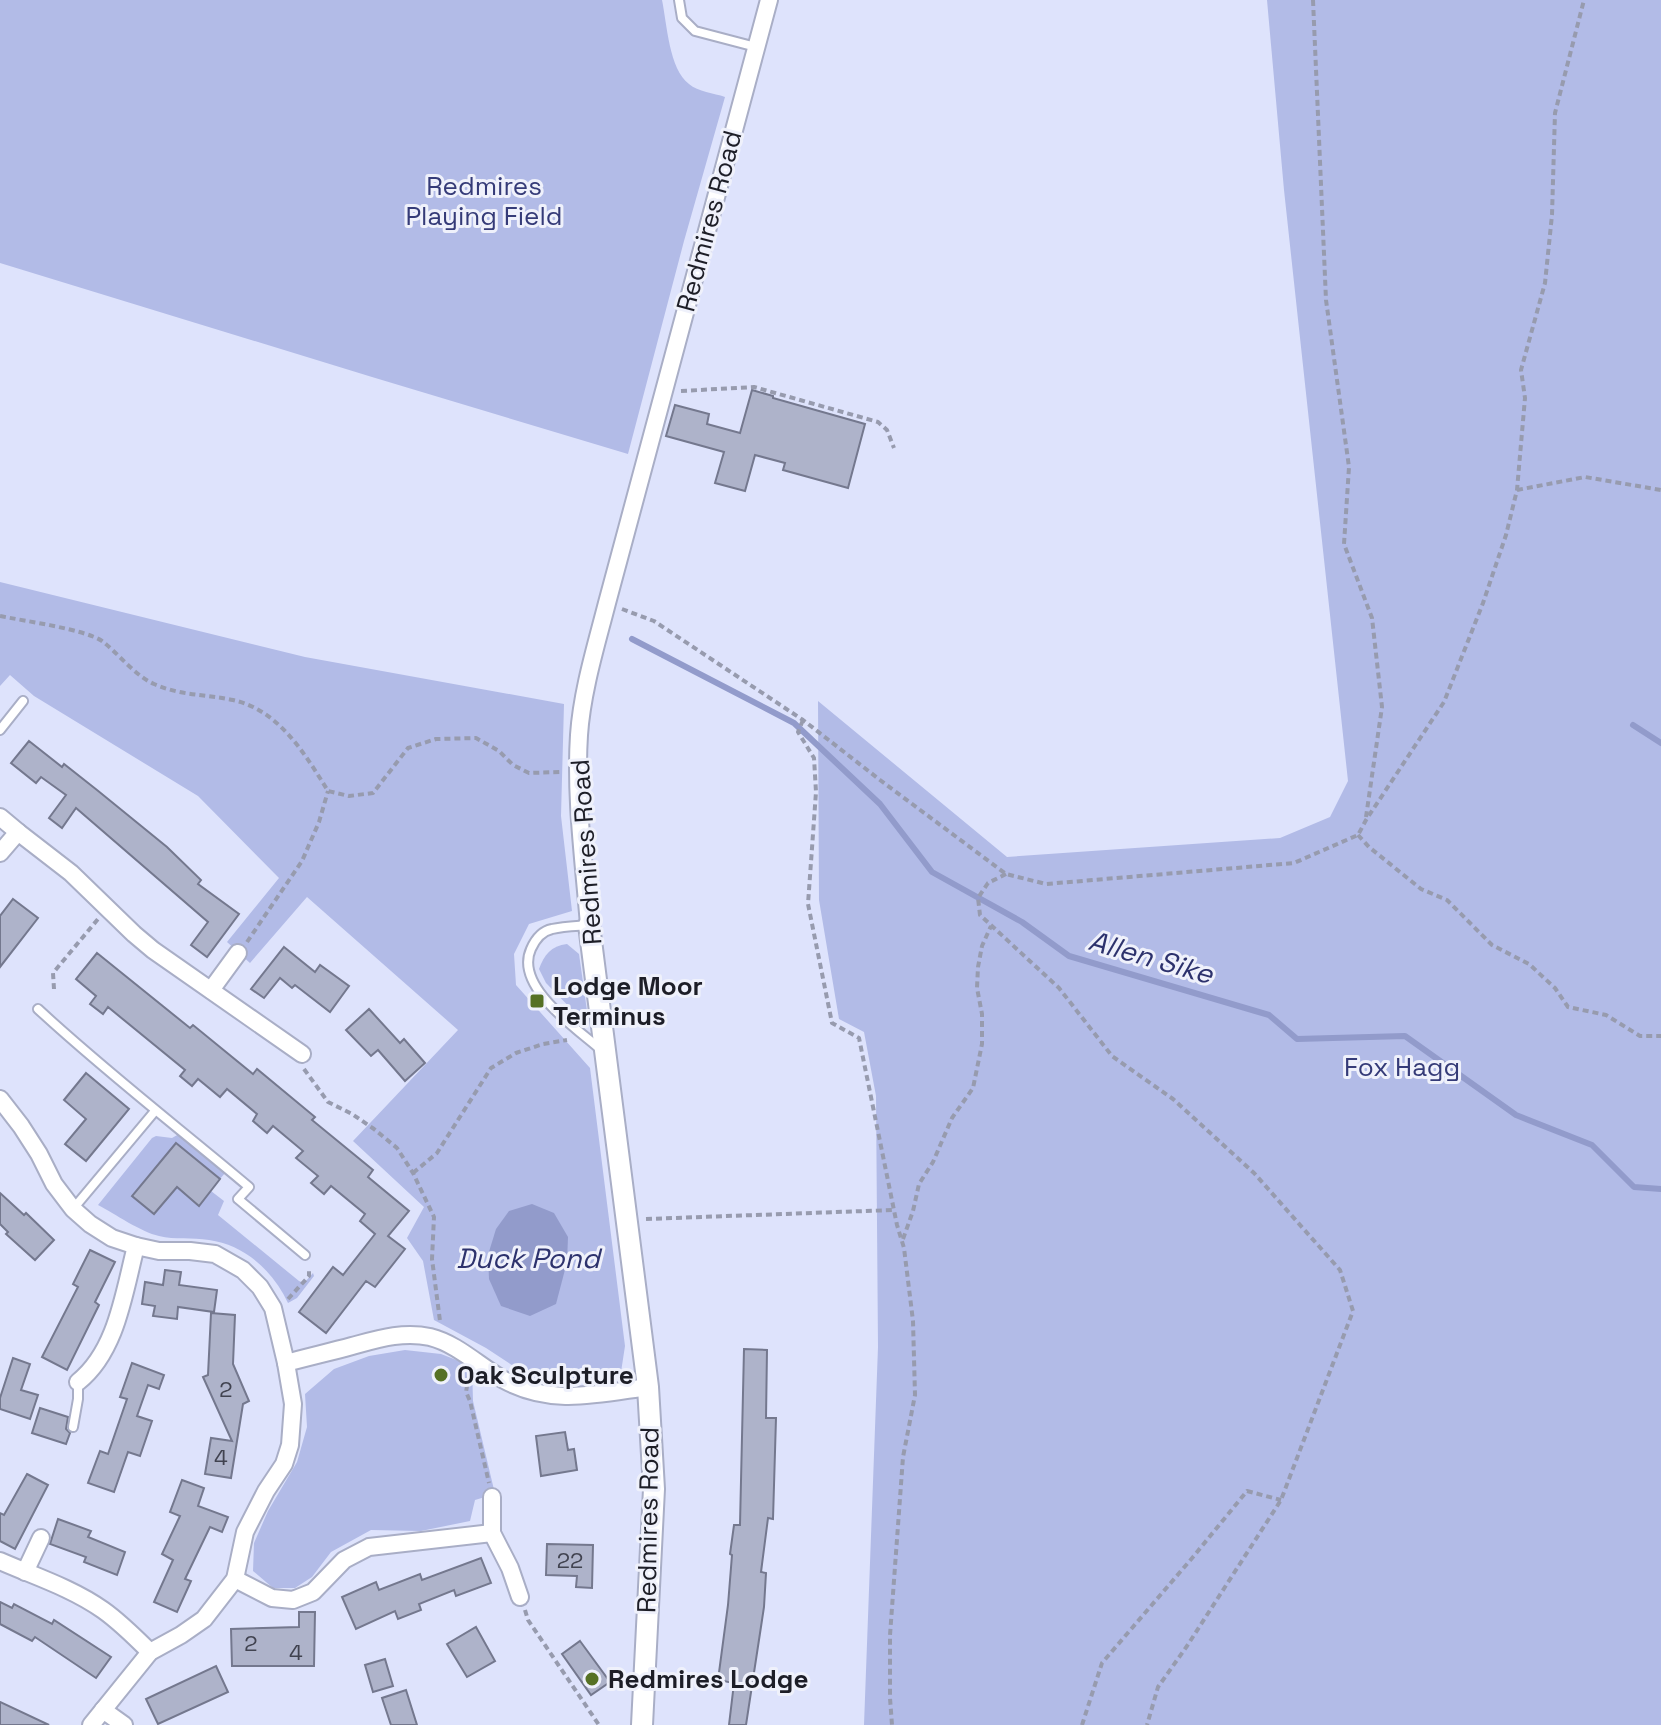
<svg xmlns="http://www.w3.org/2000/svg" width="1661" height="1725" font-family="'Space Grotesk',sans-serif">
<rect width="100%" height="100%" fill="#dee3fc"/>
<g fill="#b2bbe7">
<path d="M 0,0 L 662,0 C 667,24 669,69 689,84 C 698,92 714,93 725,97 L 684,241 L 628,454 L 372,377 L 0,263 Z"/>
<polygon points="1267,0 1661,0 1661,1725 864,1725 878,1347 876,1096 864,1032 839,1019 819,900 818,701 1007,857 1280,838 1330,817 1348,781 1284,190"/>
<polygon points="0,582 305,657 564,704 561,816 572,911 529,924 514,954 516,985 590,1068 625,1346 621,1372 585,1382 530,1377 486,1348 434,1320 423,1261 407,1238 424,1207 353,1141 458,1030 307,897 250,963 227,942 279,878 198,796 34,696 10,675 0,686"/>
<path d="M 567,944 L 579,954 L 588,1018 L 583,1021 L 546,983 L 539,969 C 544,955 551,946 567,944 Z"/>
<path d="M 179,1134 L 225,1173 L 220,1179 L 176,1143 L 133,1197 L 154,1214 L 177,1187 L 198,1205 L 211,1191 L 224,1201 L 218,1215 L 299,1281 L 304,1283 L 313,1273 L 314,1276 L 297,1298 L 288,1303 C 273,1271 245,1245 209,1240 C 192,1237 175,1240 159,1236 C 141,1232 115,1214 98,1205 L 152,1138 L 156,1136 L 172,1138 Z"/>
<polygon points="405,1350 441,1354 472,1366 473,1401 495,1494 475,1500 470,1521 421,1531 371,1530 331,1552 312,1577 295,1588 273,1588 253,1571 254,1543 268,1511 297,1462 307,1427 305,1394 334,1369 369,1356"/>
</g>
<polygon fill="#929bcb" points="532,1204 554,1213 568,1237 567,1262 556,1304 530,1316 501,1306 489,1279 488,1255 496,1229 509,1211"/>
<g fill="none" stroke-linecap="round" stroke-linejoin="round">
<g stroke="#929bcb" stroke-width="6">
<polyline points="632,639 794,723 880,804 932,872 1022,922 1069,956 1269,1015 1297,1039 1405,1036 1516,1115 1592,1145 1634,1187 1661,1189"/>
<polyline points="1633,725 1661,743"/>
</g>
</g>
<g fill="#aeb3ca" stroke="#74788e" stroke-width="2">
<polygon points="752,390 773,396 773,398 865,424 848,488 783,470 785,463 755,455 745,491 715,483 724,452 666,436 675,405 709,414 707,424 740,433"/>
<polygon points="29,741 62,767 64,764 97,790 167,847 201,880 198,884 239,914 207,957 191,945 208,922 76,808 62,828 49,818 66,795 41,777 36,783 11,763"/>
<polygon points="13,899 38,918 0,967 0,916"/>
<polygon points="284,947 315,972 320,965 349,986 330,1012 295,985 292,988 280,978 264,998 251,989"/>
<polygon points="97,953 190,1028 193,1025 253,1074 257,1069 315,1117 312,1120 373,1170 368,1177 409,1211 388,1236 405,1249 375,1287 366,1281 326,1333 299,1312 333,1267 343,1275 375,1234 360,1221 365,1214 331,1186 324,1194 311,1183 318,1176 296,1158 303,1151 273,1126 267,1133 253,1121 257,1114 227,1089 220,1097 198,1079 192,1086 180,1076 185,1070 108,1007 103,1014 90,1004 96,996 76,979"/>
<polygon points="369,1009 400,1043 404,1039 425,1063 405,1081 378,1050 371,1056 346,1030"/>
<polygon points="86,1073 129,1109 86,1161 65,1144 86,1119 64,1100"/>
<polygon points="176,1143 220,1179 199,1206 177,1187 154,1214 132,1196"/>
<polygon points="0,1193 24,1215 26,1213 54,1240 35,1260 6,1234 8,1232 0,1224"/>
<polygon points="90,1250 115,1262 95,1302 99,1305 67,1370 42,1357 78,1287 73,1284"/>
<polygon points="165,1270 181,1272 179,1285 217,1290 214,1312 178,1307 177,1319 153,1316 155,1306 142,1304 145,1282 163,1285"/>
<polygon points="211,1313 235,1315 233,1364 249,1401 243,1404 231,1478 205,1474 211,1438 232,1441 203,1377 208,1375"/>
<polygon points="744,1349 767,1350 766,1418 776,1418 773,1519 768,1518 761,1572 766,1573 764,1607 746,1725 729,1725 734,1683 718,1680 728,1605 732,1555 730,1554 734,1525 740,1525"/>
<polygon points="13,1358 30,1364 21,1390 38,1395 30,1419 0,1409 0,1398"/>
<polygon points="132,1363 164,1375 159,1389 148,1385 137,1416 152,1421 140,1456 128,1452 114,1492 88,1483 100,1451 108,1454 127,1399 120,1397"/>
<polygon points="40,1408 68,1417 66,1429 70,1433 66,1444 32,1433"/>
<polygon points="565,1432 568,1450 574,1449 577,1470 541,1476 536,1436"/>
<polygon points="27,1474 48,1485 15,1549 0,1541 0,1513 4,1515"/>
<polygon points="182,1480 204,1488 198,1506 228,1517 222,1532 210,1527 185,1579 191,1581 177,1612 154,1602 173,1560 162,1554 180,1516 170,1512"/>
<polygon points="58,1519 91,1531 88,1537 125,1552 117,1575 84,1562 86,1557 50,1544"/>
<polygon points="547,1544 593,1545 592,1588 576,1587 577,1576 546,1575"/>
<polygon points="481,1558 491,1583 456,1596 454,1590 419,1604 421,1610 398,1619 395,1611 356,1629 342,1597 376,1582 379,1590 420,1574 422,1580"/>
<polygon points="0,1602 12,1608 14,1604 52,1624 54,1620 111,1657 96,1678 35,1637 32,1641 0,1624"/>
<polygon points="299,1612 315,1612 314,1666 232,1666 231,1629 299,1627"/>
<polygon points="476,1627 495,1661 467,1677 447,1644"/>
<polygon points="580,1641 610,1682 591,1695 562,1654"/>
<polygon points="385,1659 393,1686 373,1692 365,1665"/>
<polygon points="216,1666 228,1692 158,1724 146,1699"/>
<polygon points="406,1690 417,1725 391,1725 382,1698"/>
<polygon points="0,1702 49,1725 0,1725"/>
</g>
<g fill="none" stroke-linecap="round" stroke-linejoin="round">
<defs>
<g id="service">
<polyline points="679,0 682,18 695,31 756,47"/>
<polyline points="0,730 23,701"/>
<path d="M 589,925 C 577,926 564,926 552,929 C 542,931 535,940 531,949 C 514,986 576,1028 600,1049"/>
<path d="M 38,1009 C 106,1072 179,1128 249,1187 L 238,1199 L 305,1255"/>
<polyline points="73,1209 155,1111"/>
<polyline points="73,1427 78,1399 78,1382"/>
</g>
<g id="minor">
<polyline points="0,817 18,832"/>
<polyline points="0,853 18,832 71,873 134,934 153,950 302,1054"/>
<path d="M 589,925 C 584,862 575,798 579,735 C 582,691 596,646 607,603 L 769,0"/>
<polyline points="211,990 238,953"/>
<polyline points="0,1099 21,1126 39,1154 54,1184 73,1209 90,1224 112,1238 136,1246 159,1251 190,1251 215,1254 243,1270 260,1287 273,1308 286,1363 293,1404 290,1445 284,1464 266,1491 245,1532 235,1579 204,1619 181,1635 150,1652 91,1725"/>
<path d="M 286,1363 C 308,1357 330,1352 352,1346 C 378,1339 403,1331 430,1337 C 458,1344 480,1367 504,1380 C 552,1406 597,1394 648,1387"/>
<path d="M 78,1382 C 117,1351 124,1292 136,1246"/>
<polyline points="492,1497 492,1533 510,1568 520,1597"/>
<path d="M 0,1561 C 34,1576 72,1588 103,1610 C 120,1622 135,1637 150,1652"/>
<polyline points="25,1572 41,1538"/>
<polyline points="235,1579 272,1598 293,1600 313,1592 344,1560 369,1547 492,1533"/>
<polyline points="103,1710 124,1725"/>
</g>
<polyline id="tertiary" points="589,925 648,1387 654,1489 642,1725"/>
</defs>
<use href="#service" stroke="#a9aec6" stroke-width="12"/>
<use href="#minor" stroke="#a9aec6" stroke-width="20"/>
<use href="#tertiary" stroke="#a9aec6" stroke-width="24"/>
<g stroke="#979bae" stroke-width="4" stroke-dasharray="6 4" stroke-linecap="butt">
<polyline points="1313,0 1326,300 1349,467 1344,544 1372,618 1382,707 1366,817"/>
<polyline points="681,391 754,387 878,422 887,430 894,448"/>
<polyline points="1517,490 1585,477 1661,490"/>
<polyline points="622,609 654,621 803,720 880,780 1006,874 1046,884 1294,863 1358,835 1366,820 1444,702 1483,603 1506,535 1517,490 1525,398 1521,370 1545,283 1552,215 1555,113 1584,0"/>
<path d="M 0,616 C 24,621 84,629 102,641 C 119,654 134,675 154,684 C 181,696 205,694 233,700 C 279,710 305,754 328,791 L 349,796 L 373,793 L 408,748 L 436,739 L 476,738 L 499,751 L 513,765 L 529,773 L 560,772"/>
<polyline points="803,720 798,732 814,758 816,792 808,904 832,1023 859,1038 897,1225 904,1248 913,1321 915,1395 903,1457 890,1635 890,1698 892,1725"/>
<polyline points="1358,835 1369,847 1421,889 1447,900 1492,945 1529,964 1555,988 1568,1007 1606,1015 1640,1036 1661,1036"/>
<polyline points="1006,874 988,883 978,898 980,915 1059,988 1112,1056 1173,1099 1254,1173 1340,1270 1353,1311 1281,1500 1187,1646 1158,1687 1147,1725"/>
<polyline points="247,942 302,861 319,822 328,791"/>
<polyline points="54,989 53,973 98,919"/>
<polyline points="304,1069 328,1102 352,1114 374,1129 397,1148 413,1173 434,1217 432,1259 440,1321"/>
<polyline points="413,1173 437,1153 491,1068 516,1053 543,1044 567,1040"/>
<polyline points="646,1219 893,1210"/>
<polyline points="903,1239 913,1211 919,1184 933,1162 952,1118 973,1088 982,1044 982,1014 977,988 978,967 982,946 991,926"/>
<polyline points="288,1299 309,1276 309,1268"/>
<polyline points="469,1375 466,1392 470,1401 489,1483"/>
<polyline points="525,1610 528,1620 599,1725"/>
<polyline points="1082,1725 1102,1663 1193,1557 1247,1491 1281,1500"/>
</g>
<use href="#service" stroke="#fff" stroke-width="8"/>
<use href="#minor" stroke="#fff" stroke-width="16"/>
<use href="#tertiary" stroke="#fff" stroke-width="20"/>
</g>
<g fill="#567124" stroke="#eff1fb" stroke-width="3">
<rect x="529" y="993" width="16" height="16" rx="4"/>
<circle cx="441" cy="1375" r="8"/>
<circle cx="592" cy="1679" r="8"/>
</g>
<g text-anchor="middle" stroke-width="6" stroke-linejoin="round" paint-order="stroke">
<g font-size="22" fill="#414350">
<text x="226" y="1397">2</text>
<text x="221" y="1465">4</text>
<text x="570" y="1568">22</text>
<text x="251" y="1651">2</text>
<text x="296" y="1660">4</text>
</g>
<g font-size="26" fill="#353b78" stroke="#eff1fb">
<text x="484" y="195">Redmires<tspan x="484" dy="30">Playing Field</tspan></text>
<text x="1402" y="1076">Fox Hagg</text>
</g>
<g font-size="26" fill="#1d1e27" stroke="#eff1fb">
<text transform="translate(709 221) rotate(-75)" y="9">Redmires Road</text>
<text transform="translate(586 852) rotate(-94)" y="9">Redmires Road</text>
<text transform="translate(648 1520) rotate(-89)" y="9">Redmires Road</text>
</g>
<g font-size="26" font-weight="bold" fill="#1d1e27" stroke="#eff1fb" text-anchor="start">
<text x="553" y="995">Lodge Moor<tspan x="553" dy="30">Terminus</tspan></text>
<text x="457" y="1384">Oak Sculpture</text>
<text x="608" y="1688">Redmires Lodge</text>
</g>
<g font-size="28" font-style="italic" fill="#2d326d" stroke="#eff1fb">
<text transform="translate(1151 957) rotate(16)" y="10">Allen Sike</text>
<text x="528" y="1268">Duck Pond</text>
</g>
</g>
</svg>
